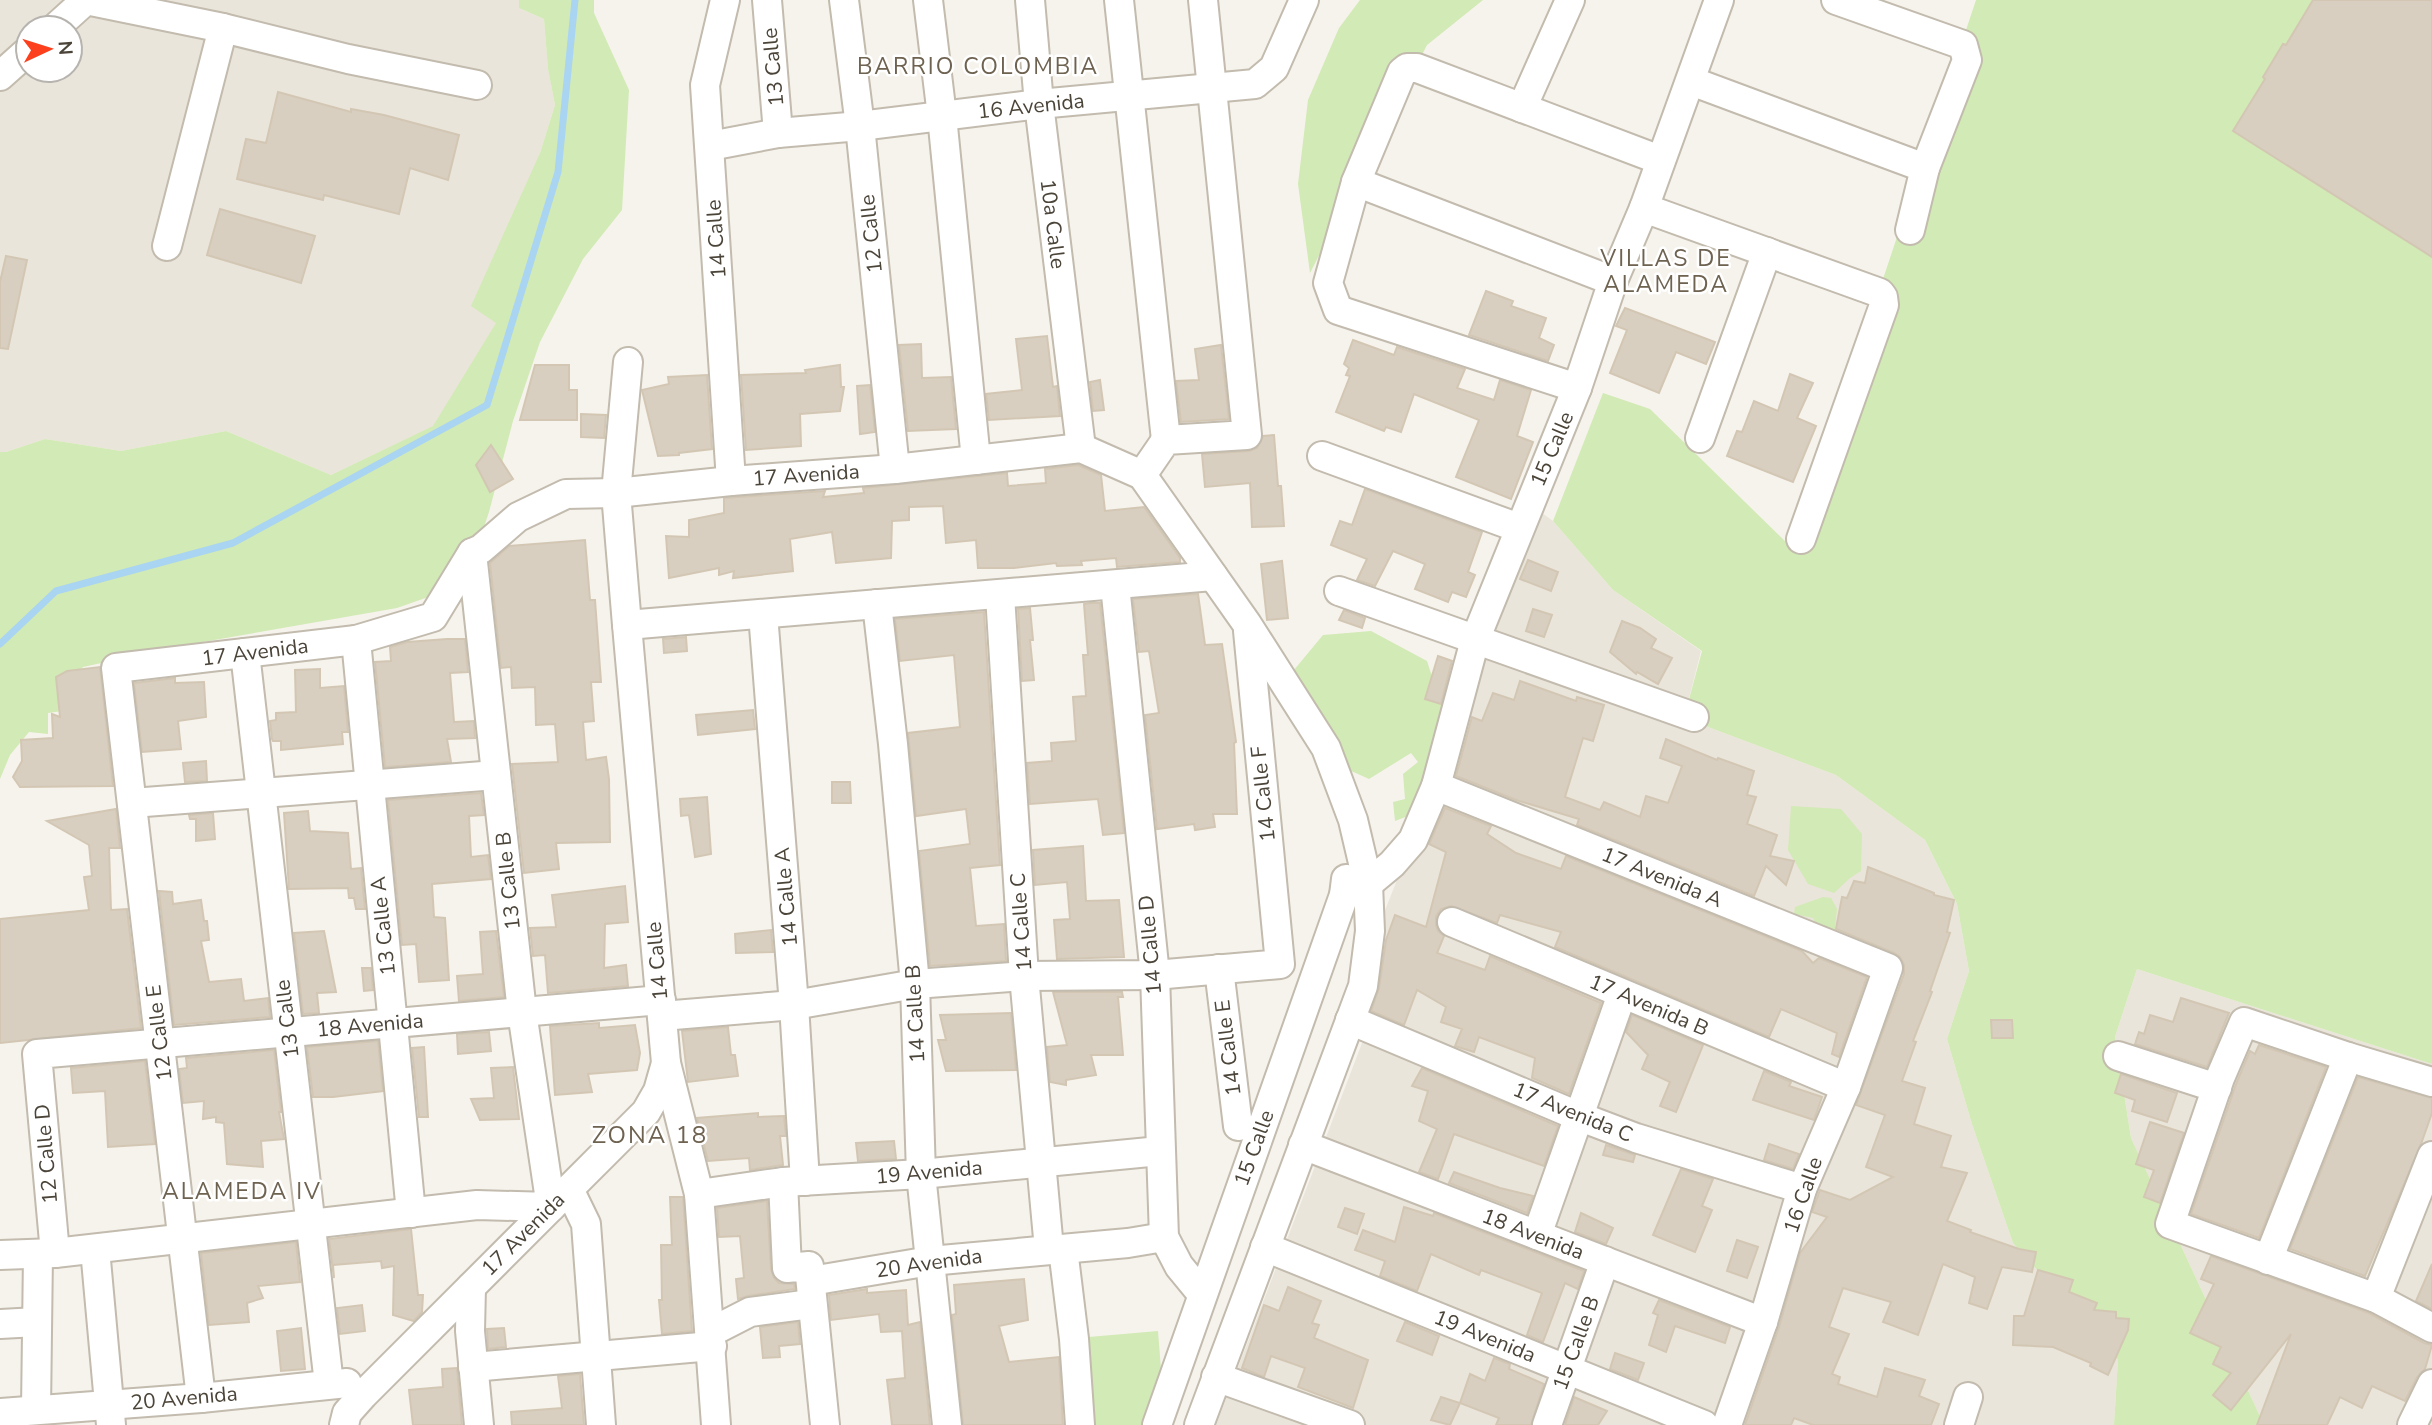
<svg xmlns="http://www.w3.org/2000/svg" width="2432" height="1425" font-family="'Nunito Sans',sans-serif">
<rect width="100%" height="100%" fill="#f6f3ec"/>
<g fill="#eae5da" fill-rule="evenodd">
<path d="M 0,0 L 519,0 L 519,8 L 544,19 L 548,68 L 555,105 L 540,153 L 497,323 L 434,426 L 331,475 L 226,431 L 121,451 L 45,439 L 6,452 L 0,452 ZM 28,28 L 70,28 L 70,70 L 28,70 Z"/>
<polygon points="1542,513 1553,521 1613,590 1701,651 1684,718 1836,775 1925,840 1957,904 1969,971 1947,1039 1972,1124 2013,1243 2118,1360 2114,1425 1216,1425 1367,1030 1380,923"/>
<polygon points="2137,969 2432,1064 2432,1425 2264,1425 2131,1138 2115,1037"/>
</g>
<g fill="#d2eab5">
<polygon points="519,0 594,0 594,13 629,90 622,210 583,259 540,342 513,421 489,512 465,584 397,608 174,647 83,667 63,692 69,710 48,713 48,734 29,732 10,755 0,779 0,452 6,452 45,439 121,451 226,431 331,475 433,426 496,323 471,306 540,153 555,105 548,69 544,19 519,8"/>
<polygon points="1360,0 1483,0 1427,45 1310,273 1298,184 1308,100 1339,28"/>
<polygon points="1976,0 2432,0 2432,1064 2137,969 2115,1037 2131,1138 2264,1425 2114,1425 2118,1360 2013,1243 1972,1124 1947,1039 1969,971 1957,904 1925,840 1836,775 1684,718 1702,651 1613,590 1553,521 1603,393 1650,409 1793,549"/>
<polygon points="1371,631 1427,661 1444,714 1421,811 1395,821 1393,802 1405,799 1403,774 1418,762 1411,753 1369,779 1349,770 1336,738 1294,670 1323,635"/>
<polygon points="1791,806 1841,809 1862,834 1861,871 1850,878 1834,893 1808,884 1788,850"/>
<polygon points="1823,897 1831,898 1837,909 1834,937 1820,932 1813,918 1794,914 1795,907"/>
<polygon points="1158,1331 1164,1408 1157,1425 1082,1425 1077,1338"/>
</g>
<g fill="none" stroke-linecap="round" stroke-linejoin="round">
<polyline stroke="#a9d4f2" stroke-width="7" points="0,644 56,591 233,543 487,405 558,172 575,0"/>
</g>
<g fill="#d8cfc1" stroke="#d3c7b4" stroke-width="2">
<polygon points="2313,0 2432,0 2432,257 2233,131 2265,79 2263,77 2283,44 2286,45"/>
<polygon points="278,92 351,112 351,109 384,115 459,135 448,180 410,168 399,214 324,195 323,200 237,179 246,139 266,143"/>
<polygon points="220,209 315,236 301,283 207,255"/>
<polygon points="6,256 27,260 8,349 0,348 0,282"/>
<polygon points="1486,291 1513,301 1511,306 1546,318 1539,338 1554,345 1548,361 1469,335"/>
<polygon points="1625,308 1715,342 1706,364 1676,352 1659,393 1610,373 1627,330 1616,326"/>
<polygon points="1047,336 1053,387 1057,386 1060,416 989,420 986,394 1022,390 1016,339"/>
<polygon points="1353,340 1394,355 1397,347 1465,369 1457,388 1494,400 1500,380 1531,390 1517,436 1533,442 1511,499 1456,477 1479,420 1414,394 1401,432 1386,427 1384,431 1336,412 1350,376 1346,375 1349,368 1344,364"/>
<polygon points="921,344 922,378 951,377 956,429 908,431 899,345"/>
<polygon points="1221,345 1229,419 1181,422 1176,381 1199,380 1195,349"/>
<polygon points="535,365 569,365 569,390 577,390 577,420 520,420"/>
<polygon points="840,365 841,387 844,387 840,411 800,414 801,446 746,450 741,375 806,373 805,370"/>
<polygon points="1790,374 1813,383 1797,418 1816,426 1793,482 1727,456 1737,431 1742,432 1754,401 1778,411"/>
<polygon points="707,375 712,449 679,453 679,455 658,456 642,390 669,384 668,377"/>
<polygon points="1100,380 1104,410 1093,411 1090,382"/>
<polygon points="870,385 875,432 860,434 857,386"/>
<polygon points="581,414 606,415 604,438 581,437"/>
<polygon points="1274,435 1278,486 1281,486 1284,526 1252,527 1250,483 1205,487 1202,454 1249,451 1257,448 1263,436"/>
<polygon points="491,445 513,479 490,492 476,465"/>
<polygon points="1078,465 1101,475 1105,511 1144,507 1180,558 1180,562 1117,567 1116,558 1081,561 1082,565 1057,566 1056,563 1014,568 978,568 976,540 946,543 943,506 909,507 909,520 892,521 891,558 836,563 832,532 790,539 793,571 733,578 734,571 719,575 719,568 669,578 666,536 689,537 689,520 724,513 724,498 825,491 823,497 864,493 863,488 1007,473 1008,486 1046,483 1045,469"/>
<polygon points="1365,489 1482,532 1468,572 1475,575 1466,597 1452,592 1448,602 1415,589 1425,564 1393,551 1375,586 1357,580 1367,559 1331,545 1340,521 1352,525"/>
<polygon points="585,540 590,600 595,600 601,682 591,682 594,721 583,722 586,760 606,757 609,779 610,842 556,843 559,869 524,873 512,764 558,762 555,724 536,725 535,687 512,688 511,667 501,668 490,563 509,546"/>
<polygon points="1528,560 1558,572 1551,591 1520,579"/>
<polygon points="1282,561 1288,618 1267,620 1261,564"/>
<polygon points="1198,594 1205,645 1222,644 1236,742 1234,743 1237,814 1213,814 1215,827 1195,830 1194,824 1157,829 1145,715 1159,713 1149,651 1139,652 1133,599"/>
<polygon points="1090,603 1100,603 1124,833 1103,835 1098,799 1030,804 1027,763 1052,761 1051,743 1076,741 1073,697 1086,696 1083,655 1088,655 1084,604"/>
<polygon points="1030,608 1033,640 1030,640 1034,680 1022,681 1018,609"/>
<polygon points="1533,609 1552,615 1544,637 1526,631"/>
<polygon points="1344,610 1365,618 1362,628 1339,620"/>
<polygon points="984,612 1000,865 970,868 976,926 1004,924 1006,961 930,966 919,851 970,844 966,809 916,816 908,733 960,727 954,655 900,661 895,619"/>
<polygon points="1622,621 1640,628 1656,639 1651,648 1672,658 1658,684 1637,672 1636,674 1610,652"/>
<polygon points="686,637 687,651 664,653 663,639"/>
<polygon points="447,639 465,639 468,672 450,673 454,722 474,721 475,738 447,739 451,762 385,767 375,662 391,661 390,647 407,642"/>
<polygon points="1438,656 1452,661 1441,704 1425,699"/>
<polygon points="100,667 113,786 20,787 13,777 22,761 21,740 53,738 52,714 60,717 56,677 67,671"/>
<polygon points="320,669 320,688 344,686 348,732 342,732 343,744 281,750 281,741 273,741 272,739 270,721 276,720 276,713 296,712 295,670"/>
<polygon points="175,678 175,683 204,682 206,717 178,721 181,749 142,752 134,683"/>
<polygon points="1520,681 1576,701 1577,697 1604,705 1593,741 1583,738 1565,797 1600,810 1604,802 1640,817 1646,796 1668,803 1682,766 1660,758 1666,739 1717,760 1718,758 1754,771 1747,795 1756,797 1747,824 1777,835 1770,856 1794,861 1786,885 1766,866 1754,896 1577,825 1579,819 1516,800 1456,776 1472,717 1482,721 1493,693 1514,700"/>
<polygon points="753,710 755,729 698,735 696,715"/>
<polygon points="206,761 207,781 185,782 183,763"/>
<polygon points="832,782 850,782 851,803 832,803"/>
<polygon points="481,793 484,815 469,816 471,857 488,855 491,879 432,884 434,917 445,918 449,980 419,982 416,944 402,945 388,800"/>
<polygon points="707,797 711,854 695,857 689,815 681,816 680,799"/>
<polygon points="1445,808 1491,826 1487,834 1516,853 1561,869 1566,856 1802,951 1813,963 1819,958 1867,977 1839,1057 1832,1054 1837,1033 1781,1009 1769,1037 1555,947 1561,932 1500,915 1497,923 1451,906 1441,909 1436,916 1436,925 1438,931 1444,936 1437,953 1485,970 1490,956 1601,1003 1569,1094 1532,1078 1535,1058 1479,1037 1474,1052 1455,1046 1462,1029 1441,1022 1446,1007 1417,990 1404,1025 1371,1011 1379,988 1386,940 1395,915 1426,927 1446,852 1429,844"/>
<polygon points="116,809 120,848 109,848 111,910 127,909 141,1028 0,1043 0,919 89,910 84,877 92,876 89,845 47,821"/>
<polygon points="308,811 310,831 348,833 351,869 361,868 365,909 356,909 354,898 349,898 348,888 289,889 284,813"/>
<polygon points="213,813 215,839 196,841 196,819 190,819 189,815"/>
<polygon points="1083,846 1086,901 1119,900 1124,957 1057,959 1054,920 1070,919 1067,882 1035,885 1033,850"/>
<polygon points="1868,867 1934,893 1934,895 1954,900 1947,932 1950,933 1930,991 1932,992 1913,1041 1916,1042 1902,1081 1925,1088 1914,1124 1951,1136 1941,1167 1967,1173 1947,1221 1971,1230 1970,1232 2019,1249 2036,1252 2032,1272 2002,1267 1987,1309 1969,1303 1975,1277 1943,1264 1918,1335 1883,1322 1891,1302 1843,1288 1829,1327 1849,1334 1832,1374 1840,1377 1838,1384 1877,1397 1885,1368 1925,1380 1919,1396 1939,1404 1931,1425 1813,1425 1794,1418 1791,1425 1745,1425 1779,1327 1800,1253 1827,1217 1812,1212 1820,1190 1850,1200 1893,1177 1866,1167 1885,1115 1856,1105 1904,974 1904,965 1900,957 1894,953 1836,929 1842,897 1847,898 1854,881 1865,883"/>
<polygon points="625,886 628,922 605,924 604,968 626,965 628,986 548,993 545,955 533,956 530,928 556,927 552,895"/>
<polygon points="159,891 172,892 173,904 201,900 204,921 207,921 209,940 201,941 209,982 241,979 244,1001 268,998 270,1017 174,1025"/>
<polygon points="771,930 773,952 736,953 735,934"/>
<polygon points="324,931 336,992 317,993 319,1013 303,1014 294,933"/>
<polygon points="496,931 504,997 459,1001 457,976 483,974 480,932"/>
<polygon points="362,968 371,968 373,990 364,991"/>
<polygon points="1053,992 1122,992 1123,997 1118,997 1123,1055 1091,1055 1096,1075 1066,1080 1066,1085 1050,1082 1047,1047 1067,1045"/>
<polygon points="2181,998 2229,1013 2207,1067 2135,1044 2139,1032 2144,1034 2150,1015 2173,1022"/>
<polygon points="1011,1013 1016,1070 946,1071 938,1040 946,1040 940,1015"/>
<polygon points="1632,1015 1703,1045 1676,1112 1660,1106 1670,1082 1642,1069 1648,1055 1626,1032"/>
<polygon points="1991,1020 2012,1020 2013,1038 1992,1038"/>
<polygon points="599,1023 599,1028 635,1025 640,1053 637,1070 588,1074 592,1092 555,1095 550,1026"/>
<polygon points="728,1027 731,1055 735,1055 738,1076 688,1082 682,1031"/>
<polygon points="489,1032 491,1051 458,1054 457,1034"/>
<polygon points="378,1041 383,1091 333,1097 313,1097 307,1047"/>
<polygon points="2259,1045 2326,1067 2259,1238 2191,1214 2236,1084 2250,1051 2255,1054"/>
<polygon points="424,1047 428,1117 419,1117 412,1048"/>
<polygon points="274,1050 281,1112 279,1112 284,1139 261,1141 263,1167 227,1164 224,1123 216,1122 216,1117 203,1119 204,1101 183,1103 179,1069 187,1068 186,1058"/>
<polygon points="145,1061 155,1144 108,1147 105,1091 73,1093 71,1068"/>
<polygon points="513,1067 519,1119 480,1120 471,1099 494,1098 491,1068"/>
<polygon points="1422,1068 1558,1126 1544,1166 1454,1134 1438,1179 1419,1172 1437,1129 1419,1121 1428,1091 1412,1086"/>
<polygon points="1764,1071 1791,1082 1789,1086 1822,1097 1814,1120 1753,1100"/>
<polygon points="2121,1074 2177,1093 2167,1122 2132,1111 2135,1100 2115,1093"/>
<polygon points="2358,1077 2432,1098 2432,1113 2421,1144 2365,1276 2290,1249"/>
<polygon points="758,1113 758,1117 784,1116 786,1136 780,1136 783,1165 750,1170 749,1158 708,1161 697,1118"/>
<polygon points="2150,1122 2184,1133 2160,1203 2144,1197 2154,1170 2136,1164"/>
<polygon points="894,1141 896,1159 858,1161 856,1143"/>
<polygon points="1769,1144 1799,1154 1793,1169 1764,1160"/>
<polygon points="1606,1145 1635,1155 1633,1162 1603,1155"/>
<polygon points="1681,1169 1713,1179 1702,1206 1712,1210 1695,1252 1653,1235"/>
<polygon points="1454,1172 1500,1188 1533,1196 1527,1213 1449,1183"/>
<polygon points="670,1197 683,1197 692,1331 662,1334 659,1300 662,1300 661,1245 672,1245"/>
<polygon points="767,1201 771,1269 774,1278 779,1283 794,1284 795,1289 748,1296 738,1299 736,1279 744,1278 740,1236 719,1237 717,1208"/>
<polygon points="1404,1207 1433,1216 1434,1213 1584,1271 1578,1289 1565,1283 1543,1342 1527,1335 1542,1293 1481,1270 1479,1275 1431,1254 1417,1291 1380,1276 1385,1261 1355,1250 1363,1230 1395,1242"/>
<polygon points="1345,1208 1364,1214 1357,1234 1338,1227"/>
<polygon points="1581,1213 1613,1228 1606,1244 1575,1232"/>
<polygon points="411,1229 418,1295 423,1295 422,1312 414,1321 393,1315 394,1266 382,1268 381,1261 333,1265 334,1278 329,1239"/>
<polygon points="1737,1240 1758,1247 1747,1278 1727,1271"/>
<polygon points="296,1242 300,1282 258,1286 263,1298 247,1303 249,1322 209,1325 201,1253"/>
<polygon points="2211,1256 2369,1313 2424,1343 2432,1345 2425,1369 2417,1377 2405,1401 2372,1386 2362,1408 2340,1397 2327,1425 2257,1425 2291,1334 2231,1410 2213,1395 2231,1373 2213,1364 2221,1347 2190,1333 2214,1284 2201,1279"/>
<polygon points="2432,1264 2432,1309 2416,1301"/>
<polygon points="2038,1270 2073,1280 2069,1292 2097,1303 2094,1310 2116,1312 2116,1318 2129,1319 2128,1330 2108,1375 2090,1366 2091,1363 2053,1347 2013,1345 2014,1316 2024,1316"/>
<polygon points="1024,1279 1028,1320 999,1326 1009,1362 1059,1357 1063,1425 963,1425 952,1315 956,1314 954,1285"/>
<polygon points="1288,1287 1321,1301 1312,1323 1319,1325 1314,1338 1368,1360 1353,1408 1298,1387 1305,1368 1271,1356 1264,1377 1242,1368 1264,1305 1279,1311"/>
<polygon points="867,1289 867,1293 906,1290 908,1325 920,1322 930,1425 892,1425 887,1380 905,1378 902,1331 881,1332 879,1314 831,1320 829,1295"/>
<polygon points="1659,1300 1730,1327 1725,1343 1675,1326 1666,1352 1649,1345 1658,1315 1653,1313"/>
<polygon points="362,1305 365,1331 340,1334 337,1308"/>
<polygon points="798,1322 800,1344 779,1346 780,1357 763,1358 760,1327"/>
<polygon points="1405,1322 1439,1336 1432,1355 1397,1341"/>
<polygon points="301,1328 305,1369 281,1371 277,1331"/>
<polygon points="504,1328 506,1347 488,1349 487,1329"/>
<polygon points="1615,1353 1644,1363 1638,1380 1610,1369"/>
<polygon points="1494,1358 1510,1364 1509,1369 1544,1384 1531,1425 1496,1425 1499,1418 1460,1403 1470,1374 1485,1381"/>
<polygon points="457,1368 462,1425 413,1425 409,1390 443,1387 442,1369"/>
<polygon points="580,1374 584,1425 512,1425 511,1412 562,1408 558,1376"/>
<polygon points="1441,1397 1460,1403 1450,1425 1431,1420"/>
<polygon points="1574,1397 1607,1411 1598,1425 1565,1425"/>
</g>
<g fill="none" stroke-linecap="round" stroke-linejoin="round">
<defs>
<g id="minor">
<polyline points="725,0 705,85 731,481"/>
<polyline points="767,0 778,133"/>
<polyline points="844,0 860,126 895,469"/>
<polyline points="928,0 942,116 976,460"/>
<polyline points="1030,0 1039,104 1081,448"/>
<polyline points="1119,0 1166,440"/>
<polyline points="1836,0 1963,45 1967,60 1925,168 1910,230"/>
<polyline points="55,28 86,0 223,28 348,59 477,85"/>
<polyline points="0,76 28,51"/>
<polyline points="1691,81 1925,168"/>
<polyline points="1522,108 1570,0"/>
<polyline points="710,146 778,133 860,126 1039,104 1255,84 1274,68 1304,0"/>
<polyline points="1356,182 1613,281"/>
<polyline points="1644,208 1880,293 1883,297 1884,305 1801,539"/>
<polyline points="167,246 223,28"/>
<polyline points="628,362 616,493 627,625 666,1063 699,1194 716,1425"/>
<polyline points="1577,388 1338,310 1328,283 1356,182 1402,72 1407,68 1417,68 1660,160"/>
<polyline points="1700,438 1767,252"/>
<polyline points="1322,456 1519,528"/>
<polyline points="1142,475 1166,440 1247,435 1203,0"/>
<polyline points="1115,585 1155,975 1164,1237 1179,1266 1202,1294"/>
<polyline points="1339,591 1694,717"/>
<polyline points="1000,595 1024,976 1049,1249"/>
<polyline points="877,604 893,744 915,984 921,1174 947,1425"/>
<polyline points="763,614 794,1005 805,1181"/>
<polyline points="627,625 1213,576"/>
<polyline points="356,640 411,1213"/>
<polyline points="245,653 329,1384"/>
<polyline points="1436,786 1888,968 1846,1087 1802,1189 1763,1322 1727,1425"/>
<polyline points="132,803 496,775"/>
<polyline points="1344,895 1368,884 1392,864 1413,840 1436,786 1475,640 1577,388 1613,281 1644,208 1719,0"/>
<polyline points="1452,922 1846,1087"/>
<polyline points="1219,969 1238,1126"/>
<polyline points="662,1016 794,1005 915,984 1024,976 1155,975 1280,964 1248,631"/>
<polyline points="1350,1020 1578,1116 1636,1138 1802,1189"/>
<polyline points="2118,1056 2217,1088"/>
<polyline points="2432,1082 2348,1057 2244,1022 2220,1078 2170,1224 2376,1298 2432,1328"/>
<polyline points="1303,1145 1763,1322"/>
<polyline points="783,1182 787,1268 809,1266 825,1425"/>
<polyline points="569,1189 586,1224 601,1425"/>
<polyline points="699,1194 783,1182 921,1174 1160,1151"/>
<polyline points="1537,1235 1622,994"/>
<polyline points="1265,1247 1704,1425"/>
<polyline points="95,1249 111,1425"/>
<polyline points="1063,1249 1074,1339 1080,1425"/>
<polyline points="55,1253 37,1054 661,1000"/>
<polyline points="0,1255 55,1253 477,1205 551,1207 522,1012 472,553"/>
<polyline points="2268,1260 2348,1057"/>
<polyline points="811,1281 930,1261 1128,1243 1164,1237"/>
<polyline points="471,1287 470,1331 479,1425"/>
<polyline points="2376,1298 2432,1156"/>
<polyline points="0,1324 37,1322"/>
<polyline points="711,1332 750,1312 811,1304"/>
<polyline points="473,1367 712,1346"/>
<polyline points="1216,1377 1350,1425"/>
<polyline points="201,1398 116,668 356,640 433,617 472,553 481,549 518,517 566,494 616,493 731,481 895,469 1081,448 1142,475 1247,624 1326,748 1353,820 1368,884 1370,931 1363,986 1199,1425"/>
<polyline points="36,1410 38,1254"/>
<polyline points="0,1413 201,1398 347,1383"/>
<polyline points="344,1425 347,1413 363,1395 646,1112 658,1091 666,1063"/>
<polyline points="1157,1425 1344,895 1346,879"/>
<polyline points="1547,1425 1605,1261"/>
<polyline points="1959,1425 1968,1397"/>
<polyline points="2412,1425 2432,1384"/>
</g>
</defs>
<use href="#minor" stroke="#c2bbae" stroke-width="32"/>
<use href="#minor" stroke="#fff" stroke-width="28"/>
</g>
<g text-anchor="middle" stroke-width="5" stroke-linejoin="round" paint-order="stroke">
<g font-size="21" fill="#4b4439" stroke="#fff">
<text transform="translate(773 67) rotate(-95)" y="7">13 Calle</text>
<text transform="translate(1031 106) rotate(-6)" y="7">16 Avenida</text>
<text transform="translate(1053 224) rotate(83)" y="7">10a Calle</text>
<text transform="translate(871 234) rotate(-96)" y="7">12 Calle</text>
<text transform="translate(716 239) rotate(-94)" y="7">14 Calle</text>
<text transform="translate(1552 449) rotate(-67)" y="7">15 Calle</text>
<text transform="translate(806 475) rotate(-4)" y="7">17 Avenida</text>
<text transform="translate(255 652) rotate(-7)" y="7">17 Avenida</text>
<text transform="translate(1263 794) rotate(-96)" y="7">14 Calle F</text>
<text transform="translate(1662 877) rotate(22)" y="7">17 Avenida A</text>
<text transform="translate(508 881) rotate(-96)" y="7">13 Calle B</text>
<text transform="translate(786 897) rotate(-95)" y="7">14 Calle A</text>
<text transform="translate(1021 922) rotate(-94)" y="7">14 Calle C</text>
<text transform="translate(383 926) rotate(-96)" y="7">13 Calle A</text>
<text transform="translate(1150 945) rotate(-95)" y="7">14 Calle D</text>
<text transform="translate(657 961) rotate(-95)" y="7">14 Calle</text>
<text transform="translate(1649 1005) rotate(23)" y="7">17 Avenida B</text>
<text transform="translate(915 1014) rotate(-93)" y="7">14 Calle B</text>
<text transform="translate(287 1019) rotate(-97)" y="7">13 Calle</text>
<text transform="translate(370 1025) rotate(-5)" y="7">18 Avenida</text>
<text transform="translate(159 1033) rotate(-97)" y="7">12 Calle E</text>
<text transform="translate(1228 1048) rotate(-97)" y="7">14 Calle E</text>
<text transform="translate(1573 1112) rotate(22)" y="7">17 Avenida C</text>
<text transform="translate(1254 1148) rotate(-70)" y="7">15 Calle</text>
<text transform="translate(46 1154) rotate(-95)" y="7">12 Calle D</text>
<text transform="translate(929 1172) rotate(-5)" y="7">19 Avenida</text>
<text transform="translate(1803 1195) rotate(-71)" y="7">16 Calle</text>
<text transform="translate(523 1234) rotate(-45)" y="7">17 Avenida</text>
<text transform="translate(1533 1234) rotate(21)" y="7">18 Avenida</text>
<text transform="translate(929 1263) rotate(-8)" y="7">20 Avenida</text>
<text transform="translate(1485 1336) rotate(22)" y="7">19 Avenida</text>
<text transform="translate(1576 1343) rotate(-70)" y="7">15 Calle B</text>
<text transform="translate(184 1398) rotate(-5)" y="7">20 Avenida</text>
</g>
<g font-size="23" letter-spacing="2" fill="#6e6250" stroke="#fff">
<text x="978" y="74">BARRIO COLOMBIA</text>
<text x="1666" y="266">VILLAS DE<tspan x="1666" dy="26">ALAMEDA</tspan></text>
<text x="242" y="1199">ALAMEDA IV</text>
</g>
<g font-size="24" letter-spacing="2" fill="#6e6250" stroke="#fff">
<text x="650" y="1143">ZONA 18</text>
</g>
</g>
<g transform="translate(49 49) rotate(86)"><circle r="33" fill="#ffffff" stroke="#b7b4b0" stroke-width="2"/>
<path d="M0-5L12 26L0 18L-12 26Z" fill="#fc3f1d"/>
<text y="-10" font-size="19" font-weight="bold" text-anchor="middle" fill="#4b4439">N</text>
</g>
</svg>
